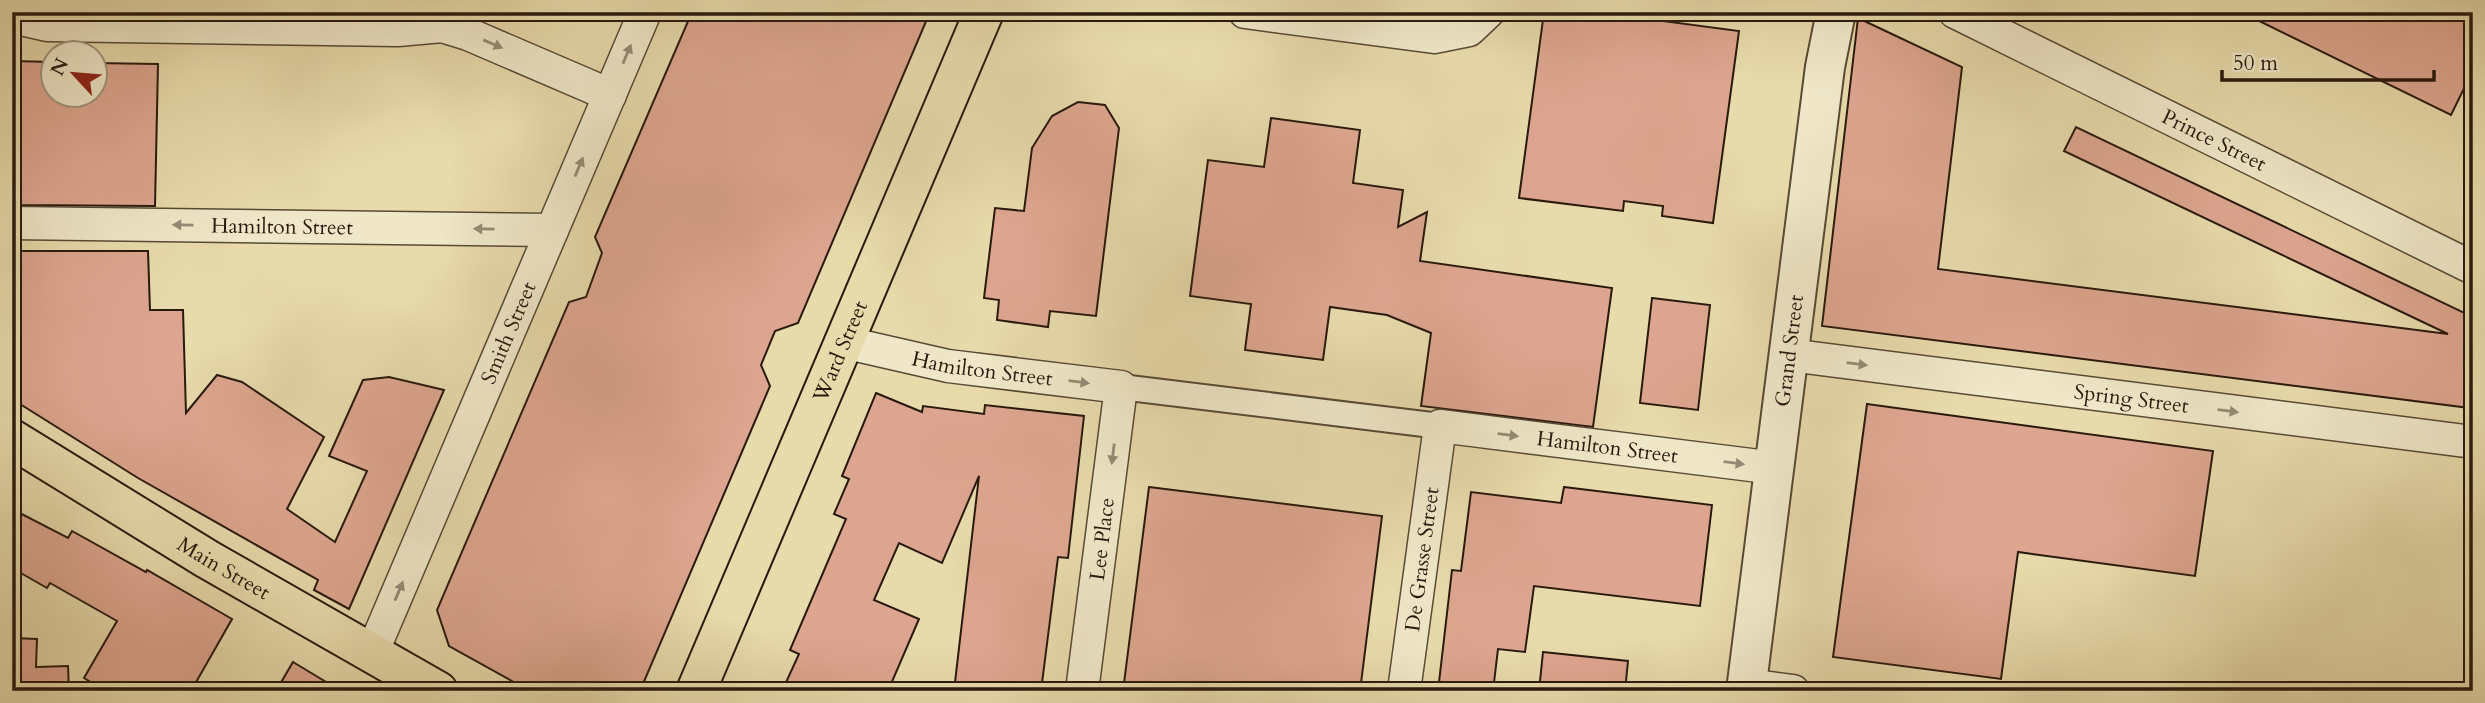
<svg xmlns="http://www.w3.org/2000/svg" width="2485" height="703" font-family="Cardo,serif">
<rect width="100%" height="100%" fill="#e7daab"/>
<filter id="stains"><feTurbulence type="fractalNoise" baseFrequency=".00286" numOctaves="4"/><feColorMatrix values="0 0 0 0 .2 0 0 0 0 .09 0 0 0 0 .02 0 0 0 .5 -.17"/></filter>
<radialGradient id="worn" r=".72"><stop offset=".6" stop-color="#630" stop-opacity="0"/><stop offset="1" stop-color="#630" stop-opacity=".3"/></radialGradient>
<g fill="#dda58f" stroke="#291a0e" stroke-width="2">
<polygon points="692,12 930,12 798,323 775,331 761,365 770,386 640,691 530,691 449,646 437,610 569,302 586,297 602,253 595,237"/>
<polygon points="1544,12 1595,12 1739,31 1713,223 1662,216 1663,206 1624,201 1623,211 1519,198"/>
<polygon points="2241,12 2473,12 2473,70 2451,115"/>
<polygon points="1858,18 1962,67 1938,269 2448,334 2064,151 2076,127 2473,317 2470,408 1822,326"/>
<polygon points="12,61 52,62 52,94 94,94 94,63 158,64 155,206 12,205"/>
<polygon points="1078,102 1105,105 1119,128 1096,316 1050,311 1048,327 997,320 999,300 984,298 995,208 1024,211 1032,148 1052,116"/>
<polygon points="1271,118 1360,130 1353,183 1403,190 1398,227 1427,212 1420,261 1612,288 1593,427 1421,406 1431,333 1387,315 1330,307 1323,360 1245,350 1251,304 1190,296 1208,160 1264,167"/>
<polygon points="12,251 148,251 150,310 183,310 186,413 217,375 242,382 324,437 287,509 335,542 367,471 329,456 363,380 389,377 444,390 349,609 314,590 318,580 138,478 12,399"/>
<polygon points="1652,298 1710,305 1698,410 1640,403"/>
<polygon points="876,393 922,412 923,406 984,414 985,405 1084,416 1068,558 1058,557 1041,691 954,691 979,476 942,563 899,543 874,600 919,619 888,691 782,691 799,654 790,650 846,519 834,514 849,479 842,476"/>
<polygon points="1867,404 2213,451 2195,576 2018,552 2001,679 1833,657"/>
<polygon points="1149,487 1382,516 1360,691 1123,691"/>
<polygon points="1564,487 1712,505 1700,606 1534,586 1525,652 1498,649 1493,691 1438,691 1452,570 1461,571 1471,492 1561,503"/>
<polygon points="12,509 68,538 72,531 146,572 147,570 232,619 191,691 106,691 84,678 117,621 50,583 47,588 12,568"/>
<polygon points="12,638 37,639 36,667 68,666 69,691 12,691"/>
<polygon points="1543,652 1628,661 1625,691 1539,691"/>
<polygon points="293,662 341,691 276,691"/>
</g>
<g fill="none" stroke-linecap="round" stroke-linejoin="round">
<defs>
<polyline id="pedestrian" points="1121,387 1440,426"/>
<g id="minor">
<polyline points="1245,12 1434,37 1469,30 1488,12"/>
<path id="s1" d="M 1955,12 L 2473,268"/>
<polyline points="12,17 47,25 398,30 442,26 468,34 610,95"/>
<path id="s2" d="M 12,223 L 552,230"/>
<path id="s3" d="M 843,342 L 948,366 L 1121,387 L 1082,691"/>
<path id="s4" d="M 1789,355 L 2473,442"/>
<path id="s5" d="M 372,653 L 645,12"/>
<polyline points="1747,685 1793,691"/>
<path id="s6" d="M 1404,691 L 1440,426 L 1775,468"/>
</g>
<g id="tertiary">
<path id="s7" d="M 1746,691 L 1825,67 L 1836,12"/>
</g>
<g id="primary">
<path id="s8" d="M 12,439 L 207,559 L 438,691"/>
<path id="s9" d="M 696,691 L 984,12"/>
</g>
</defs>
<use href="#pedestrian" stroke="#584a35" stroke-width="28"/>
<use href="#minor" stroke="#584a35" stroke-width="35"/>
<use href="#tertiary" stroke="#584a35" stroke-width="42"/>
<use href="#primary" stroke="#291a0e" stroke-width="42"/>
<use href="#pedestrian" stroke="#efe7c8" stroke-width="24"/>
<use href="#minor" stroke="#efe7c8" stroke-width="32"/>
<use href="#tertiary" stroke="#efe7c8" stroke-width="38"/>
<use href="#primary" stroke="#e7daab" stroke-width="38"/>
</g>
<defs><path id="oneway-solid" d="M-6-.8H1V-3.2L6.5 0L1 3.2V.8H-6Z" transform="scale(1.75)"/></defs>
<g fill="#968b74">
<use href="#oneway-solid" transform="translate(493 44) rotate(23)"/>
<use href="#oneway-solid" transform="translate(627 54) rotate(-67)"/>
<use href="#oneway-solid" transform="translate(579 167) rotate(-67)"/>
<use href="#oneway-solid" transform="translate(183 225) rotate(-179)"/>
<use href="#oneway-solid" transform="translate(484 229) rotate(-179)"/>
<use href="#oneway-solid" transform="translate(1857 364) rotate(7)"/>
<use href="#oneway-solid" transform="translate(1079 382) rotate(7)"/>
<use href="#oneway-solid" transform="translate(2228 411) rotate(7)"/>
<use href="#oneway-solid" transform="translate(1508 435) rotate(7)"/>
<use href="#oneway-solid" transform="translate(1113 454) rotate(97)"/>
<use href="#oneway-solid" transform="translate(1734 463) rotate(7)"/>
<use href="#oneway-solid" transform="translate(399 591) rotate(-67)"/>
</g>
<g text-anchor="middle" stroke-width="5" stroke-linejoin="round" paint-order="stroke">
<g font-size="21" fill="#291a0e" stroke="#efe7c8">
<text dy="7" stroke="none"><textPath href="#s1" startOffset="289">Prince Street</textPath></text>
<text dy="7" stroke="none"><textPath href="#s2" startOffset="270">Hamilton Street</textPath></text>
<text dy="7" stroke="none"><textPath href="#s5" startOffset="348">Smith Street</textPath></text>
<text dy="7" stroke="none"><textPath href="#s9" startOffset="369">Ward Street</textPath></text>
<text dy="7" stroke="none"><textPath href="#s7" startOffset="343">Grand Street</textPath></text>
<text dy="7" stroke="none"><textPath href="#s3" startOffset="142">Hamilton Street</textPath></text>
<text dy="7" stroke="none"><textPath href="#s4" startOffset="345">Spring Street</textPath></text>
<text dy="7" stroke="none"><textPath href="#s6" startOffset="436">Hamilton Street</textPath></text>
<text transform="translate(1102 539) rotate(-83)" y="7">Lee Place</text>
<text dy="7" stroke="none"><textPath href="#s6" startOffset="133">De Grasse Street</textPath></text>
<text dy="7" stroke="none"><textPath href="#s8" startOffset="248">Main Street</textPath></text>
</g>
</g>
<rect width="2485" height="703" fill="none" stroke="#e7daab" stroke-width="42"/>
<rect x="14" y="14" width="2457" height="675" fill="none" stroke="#291a0e" stroke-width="3.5"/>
<rect x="21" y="21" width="2443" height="661" fill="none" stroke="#291a0e" stroke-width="2"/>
<g transform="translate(74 74) rotate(296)"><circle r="33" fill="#efe7c8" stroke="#a0957e" stroke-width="2"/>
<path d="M0-5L12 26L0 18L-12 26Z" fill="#8f2418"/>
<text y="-10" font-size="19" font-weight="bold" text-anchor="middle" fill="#291a0e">N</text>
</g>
<path d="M2222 70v10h212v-10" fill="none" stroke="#291a0e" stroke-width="3.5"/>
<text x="2233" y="70" font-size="21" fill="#291a0e" stroke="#efe7c8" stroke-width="5" paint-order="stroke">50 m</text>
<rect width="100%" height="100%" filter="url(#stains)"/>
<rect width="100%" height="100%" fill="url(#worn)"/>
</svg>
